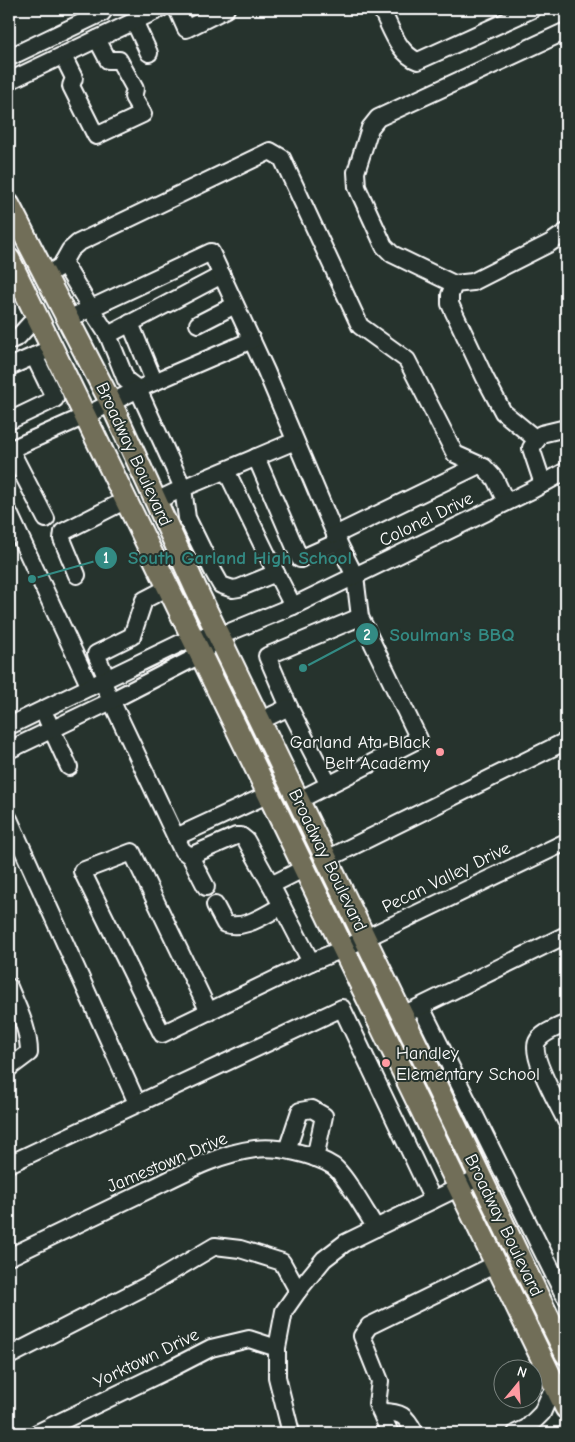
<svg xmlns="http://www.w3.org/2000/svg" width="575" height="1442" font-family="'Comic Neue',sans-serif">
<rect width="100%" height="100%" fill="#26332d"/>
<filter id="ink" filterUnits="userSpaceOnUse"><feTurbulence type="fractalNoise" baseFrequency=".02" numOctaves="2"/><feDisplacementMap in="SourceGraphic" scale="10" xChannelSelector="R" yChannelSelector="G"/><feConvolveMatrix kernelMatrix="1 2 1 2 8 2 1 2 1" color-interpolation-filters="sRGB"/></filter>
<g filter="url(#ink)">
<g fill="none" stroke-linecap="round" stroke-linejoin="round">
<defs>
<g id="minor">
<polyline points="177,9 186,29 226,9"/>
<path d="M 381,9 C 391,27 398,54 418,61 L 533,9"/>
<polyline points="134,21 149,53"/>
<polyline points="566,31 378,118 370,128 356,172 357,187 384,246 392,254 454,284 473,282 550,243 566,232"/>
<polyline points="63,56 74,78 71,86 96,136 143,114 133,97 135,89 119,60 108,60 97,39"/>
<polyline points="10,57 102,13 105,9"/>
<polyline points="9,81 160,9"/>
<polyline points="63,262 91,309 108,335 222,275"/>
<polyline points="45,276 61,266 70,250 78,243 270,151 282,158 360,326 407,360 455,454 484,467 495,479 506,502"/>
<polyline points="454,284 450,295 450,304 485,378 503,412 537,440"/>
<polyline points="68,319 211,252 266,371 340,546 355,576 360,617 419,739 299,800"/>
<polyline points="130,323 154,381"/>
<polyline points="198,324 235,305"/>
<polyline points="108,335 126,380 138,389 252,340"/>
<polyline points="9,341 18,337 36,317"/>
<polyline points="9,367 43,352"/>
<polyline points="9,421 55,399 34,356"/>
<polyline points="10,449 46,519"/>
<polyline points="9,450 85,416 138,389 183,488 156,501"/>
<polyline points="256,457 300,559 338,542"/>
<polyline points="226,470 276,573 239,588 233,589 221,585 212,569 187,518 183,488 295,441"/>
<polyline points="543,484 531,448 541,434 566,428"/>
<polyline points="9,513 90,687"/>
<polyline points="335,535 479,465"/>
<polyline points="276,573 293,606"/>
<polyline points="77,575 62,539 63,532 126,500"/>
<polyline points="107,679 96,654 132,636 144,600 169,587"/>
<polyline points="102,681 182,850 190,856 236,836 241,836 246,840 271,885"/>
<polyline points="289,707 267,656 360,617"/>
<polyline points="47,719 69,767"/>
<polyline points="260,721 289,707 329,785"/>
<polyline points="9,726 193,637 220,636 293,606 532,490 566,471"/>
<polyline points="9,750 105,704 202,654 209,646"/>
<polyline points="9,819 137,1103"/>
<polyline points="176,837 269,794"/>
<polyline points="190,856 206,887"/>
<polyline points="327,859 566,741"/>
<polyline points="305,868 271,885 311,962 343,949 566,842"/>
<path d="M 215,905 L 225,924 C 245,930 264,915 282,906"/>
<path d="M 9,987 C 18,1009 29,1029 29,1053 L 9,1068"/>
<polyline points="421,1007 562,1291 566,1297"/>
<polyline points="411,1011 566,935"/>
<polyline points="209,1012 132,852 82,871 162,1034 311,962"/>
<path d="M 566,1023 C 557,1028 542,1032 537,1042 C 530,1056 559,1106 566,1121"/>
<polyline points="287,1150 300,1111 312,1109 324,1116 315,1158"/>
<polyline points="9,1164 342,1008 433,1200"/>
<path d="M 9,1257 C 55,1235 100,1213 146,1191 C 182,1174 216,1154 255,1149 C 277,1146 314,1154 333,1166 C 344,1173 367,1214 376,1228"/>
<polyline points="9,1356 154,1282 215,1246 240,1249 282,1262 298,1291"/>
<path d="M 381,1412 C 401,1412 406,1415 415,1433"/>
<polyline points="37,1433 174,1367 211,1348 249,1339 277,1348"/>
<polyline points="291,1433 277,1377 277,1348 284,1311 298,1291 324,1259 345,1243 480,1177"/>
<polyline points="390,1433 377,1404 380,1381 362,1336 369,1326 496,1264"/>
<polyline points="516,1433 527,1428 542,1413 549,1397 566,1388"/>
</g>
<g id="major">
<polyline points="9,205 111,403 196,589 566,1354"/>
<polyline points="9,259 566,1408"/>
</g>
</defs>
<use href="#minor" stroke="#fff" stroke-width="20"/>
<use href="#major" stroke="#fff" stroke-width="25"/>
<use href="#minor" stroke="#26332d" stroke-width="16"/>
<use href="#major" stroke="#716e59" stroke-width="21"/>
</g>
</g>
<g fill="#ff9aa2" stroke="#26332d" stroke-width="2">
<circle cx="440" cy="752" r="5"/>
<circle cx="386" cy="1063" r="5"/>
</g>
<g text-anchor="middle" stroke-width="4" stroke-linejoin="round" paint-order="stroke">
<g font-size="18" fill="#fff" stroke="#26332d">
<text transform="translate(134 454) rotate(65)" y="6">Broadway Boulevard</text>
<text transform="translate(426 519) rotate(-26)" y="6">Colonel Drive</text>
<text transform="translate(328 860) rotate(64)" y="6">Broadway Boulevard</text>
<text transform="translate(446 877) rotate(-26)" y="6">Pecan Valley Drive</text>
<text transform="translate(167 1162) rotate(-23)" y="6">Jamestown Drive</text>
<text transform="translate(504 1225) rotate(64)" y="6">Broadway Boulevard</text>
<text transform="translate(146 1358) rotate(-26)" y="6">Yorktown Drive</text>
</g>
<g font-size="18" fill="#fff" stroke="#26332d" text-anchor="end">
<text x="430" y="748">Garland Ata Black<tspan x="430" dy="21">Belt Academy</tspan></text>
<text x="396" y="1059" text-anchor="start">Handley<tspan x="396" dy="21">Elementary School</tspan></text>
</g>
</g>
<path fill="none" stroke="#338b84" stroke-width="2" d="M32 579L106 558M303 668L367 634"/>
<g fill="#338b84" stroke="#26332d" stroke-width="2">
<circle cx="32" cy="579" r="5"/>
<circle cx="303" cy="668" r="5"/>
<circle cx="106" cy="558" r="12"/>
<circle cx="367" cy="634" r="12"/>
</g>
<g font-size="15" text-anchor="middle" font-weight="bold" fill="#fff">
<text x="106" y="563">1</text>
<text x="367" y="640">2</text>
</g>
<g font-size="19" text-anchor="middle" font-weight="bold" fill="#338b84" stroke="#26332d" stroke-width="4" stroke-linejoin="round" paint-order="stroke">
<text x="240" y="564">South Garland High School</text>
<text x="452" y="641">Soulman's BBQ</text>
</g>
<rect width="575" height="1442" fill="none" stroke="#26332d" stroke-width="30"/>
<rect x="15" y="15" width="545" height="1412" fill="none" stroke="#fff" stroke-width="2" filter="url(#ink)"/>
<g transform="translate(518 1384) rotate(18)"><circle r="24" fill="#26332d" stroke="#7d8581"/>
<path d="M0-4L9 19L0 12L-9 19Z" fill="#ff9aa2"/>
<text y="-8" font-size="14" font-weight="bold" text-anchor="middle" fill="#ffffff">N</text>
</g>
</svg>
